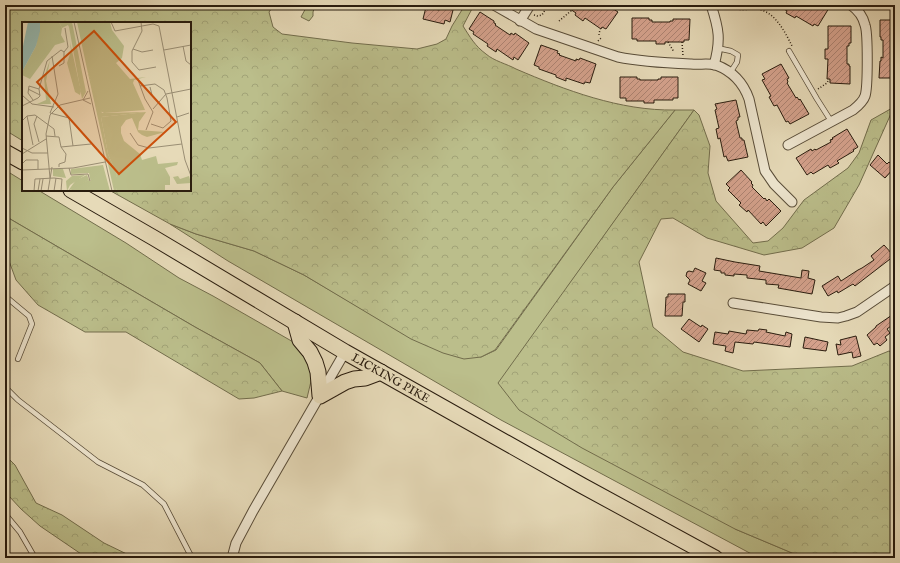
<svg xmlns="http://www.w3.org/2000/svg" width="900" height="563" font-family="'IM FELL English',serif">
<defs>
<pattern id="forest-crowns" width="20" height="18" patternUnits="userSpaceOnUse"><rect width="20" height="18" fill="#bbbe8b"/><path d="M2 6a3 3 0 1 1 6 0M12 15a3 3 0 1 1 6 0" fill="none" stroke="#a1a377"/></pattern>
<pattern id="building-hatch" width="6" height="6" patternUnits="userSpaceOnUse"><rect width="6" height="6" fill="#d5a28d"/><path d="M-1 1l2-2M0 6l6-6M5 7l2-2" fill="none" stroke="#ad8372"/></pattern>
</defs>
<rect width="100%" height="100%" fill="#e6dab8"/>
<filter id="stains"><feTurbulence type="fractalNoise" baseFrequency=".005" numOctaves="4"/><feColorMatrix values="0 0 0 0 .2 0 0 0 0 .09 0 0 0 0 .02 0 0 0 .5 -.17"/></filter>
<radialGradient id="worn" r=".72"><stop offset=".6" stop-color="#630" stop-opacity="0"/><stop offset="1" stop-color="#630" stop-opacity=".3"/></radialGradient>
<g fill="#bbbe8b" stroke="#726d4c">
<polygon points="307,6 314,9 313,12 313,16 309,21 301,17"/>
<polygon points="675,110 694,110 568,286 735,529 804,558 759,558 501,420 228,261 170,224 196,234 254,251 304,275 411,338 481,357 496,350 613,187"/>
<polygon points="5,170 23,181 23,190 38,190 126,243 179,278 213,296 295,343 309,358 312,377 307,398 282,391 260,363 195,327 5,216"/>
</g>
<g fill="url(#forest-crowns)" stroke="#726d4c">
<path d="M 5,5 L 274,5 L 269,12 L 273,27 L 282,34 L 352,43 L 417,49 L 437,44 L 446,39 L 452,26 L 465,5 L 474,5 L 463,26 C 470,37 475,46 486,54 C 494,61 507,64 516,69 C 565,90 620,111 675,110 L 613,187 L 495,350 L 481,357 L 464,359 L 443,353 L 411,339 L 304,275 L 254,251 L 196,234 L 170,224 L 109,190 L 190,190 L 190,23 L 23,23 L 23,141 L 5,130 Z"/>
<polygon points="894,107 859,185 834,228 802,248 764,255 707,238 673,218 661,219 639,262 653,327 683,352 743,371 852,366 889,351 895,354 895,558 804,558 735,529 582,448 519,410 498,383 694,110 699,115 710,146 708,173 716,201 753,243 768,241 783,228 804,200 848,168 859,153 871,120"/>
<polygon points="5,216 195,327 260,363 282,391 254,398 239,399 126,332 85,332 38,305 16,280 5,250"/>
<polygon points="5,455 15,465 36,503 62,515 104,543 135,558 87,558 40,526 21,509 8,495 5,487"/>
</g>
<g fill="url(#building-hatch)" stroke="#291c0e">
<polygon points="440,5 454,6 450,22 445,20 444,24 423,19 426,7 439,10"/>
<polygon points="564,5 607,5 618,12 606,29 602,27 601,29 585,18 583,21 575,15 576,13"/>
<polygon points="778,5 823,5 829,8 818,26 814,24 813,26 796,16 795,18 786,13 787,11"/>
<polygon points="480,12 494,21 494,23 496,24 495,25 510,35 511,33 514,35 515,33 529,43 518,60 514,57 513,60 497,49 496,52 487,46 488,44 473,34 474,32 469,29"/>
<polygon points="632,18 649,18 649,20 652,20 652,22 670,22 670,21 673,21 673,19 690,19 689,40 684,40 684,42 665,42 665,44 656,44 656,41 637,41 637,39 632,39"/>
<polygon points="880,20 895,20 895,78 879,78 880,61 881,61 881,57 883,58 883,40 881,40 881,37 880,37"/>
<polygon points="828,26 851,26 851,43 849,43 849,46 847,46 847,64 849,64 849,66 850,66 850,84 830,83 830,79 827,79 828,59 825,59 825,49 828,49"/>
<polygon points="541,45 558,51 557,53 560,54 559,55 576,61 576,59 579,60 580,58 596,64 590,83 585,82 584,84 566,78 566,81 556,77 556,75 539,69 539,67 534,65"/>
<polygon points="781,64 789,78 787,79 788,82 787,83 796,98 797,97 799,100 800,99 809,114 790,124 788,121 786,122 777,105 774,106 769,97 771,96 762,80 765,79 762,74"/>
<polygon points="620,77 637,77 637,79 640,79 640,80 658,80 658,79 661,79 661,77 678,77 678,98 673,98 673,100 654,100 654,103 644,103 644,101 626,101 626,98 620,98"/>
<polygon points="736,100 740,117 738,117 738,120 736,121 740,138 742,138 742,140 744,140 748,157 728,161 726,156 724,157 720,138 718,139 716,129 719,128 715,110 717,109 715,104"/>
<polygon points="847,129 858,147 853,150 854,151 837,161 839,163 830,168 828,165 813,174 811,172 807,175 796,158 811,149 812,151 815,149 816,150 831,142 830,140 833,139 832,138"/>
<polygon points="878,155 887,164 889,162 895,167 885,178 870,165"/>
<polygon points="741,170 752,182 751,183 753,185 752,187 764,199 765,198 767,201 769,199 781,211 766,226 763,222 761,224 748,210 747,212 739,205 741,203 728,190 730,188 726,184"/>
<polygon points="884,245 894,256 855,286 853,284 838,293 837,291 828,296 822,286 838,276 841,281 858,270 862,268 874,260 871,256"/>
<polygon points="716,258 735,262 760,266 759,271 801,278 802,270 809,271 808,278 815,280 812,294 778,288 779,285 766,284 766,280 747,278 747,275 734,274 734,276 725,275 725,273 721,273 721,271 714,270"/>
<polygon points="695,268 706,273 702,281 706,283 701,291 688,284 690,280 686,276 687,272 689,271 693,272"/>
<polygon points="668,294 685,294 685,302 683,302 682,316 665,316 666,297 668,297"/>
<polygon points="895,313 895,323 887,329 890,333 885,337 887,340 880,346 877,343 874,345 867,335 876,327 876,326"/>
<polygon points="689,319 701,327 702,325 708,329 699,342 681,329"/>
<polygon points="759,329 767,330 766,332 785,336 786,332 792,334 790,347 754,342 753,344 735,342 733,353 725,351 726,346 713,344 715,332 728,334 729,331 746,334 747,330 758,331"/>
<polygon points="856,336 861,356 853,358 852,352 838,355 836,344 841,345 840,340"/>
<polygon points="805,337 828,342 826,351 803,348"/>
</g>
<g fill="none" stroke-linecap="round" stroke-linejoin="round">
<defs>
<g id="service">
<polyline points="680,5 686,5"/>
<polyline points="717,48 731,51 738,55 737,62 730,73"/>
<polyline points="789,51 817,99 831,121"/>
<polyline points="5,296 29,316 32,324 18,359"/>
<polyline points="5,387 18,400 98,462 143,485 164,504 192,558"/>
<polyline points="5,514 20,532 35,558"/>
</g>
<g id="minor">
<path d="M 494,5 L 536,29 L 618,57 C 642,62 667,63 691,64 C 699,65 708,63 716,65 C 732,71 743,82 749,99 L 765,171 L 774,184 L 792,202"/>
<path d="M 711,5 C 719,29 721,40 714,65"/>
<polyline points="520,21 530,5"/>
<path d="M 788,145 L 853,110 C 858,106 863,102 865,96 C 868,87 868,33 865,25 C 863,16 858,10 851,5"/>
<polyline points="733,303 821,317 838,318 846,316 857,312 895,286"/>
<polyline points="232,558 236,543 253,511 345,352"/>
</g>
<g id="primary">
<polyline points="5,152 23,162"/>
<path id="s1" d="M 71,190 L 154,238 L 345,352 L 581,485 L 715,558"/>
<polyline points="295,322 300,340 310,352 315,362 318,372 320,396 345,382 354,379 365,378 381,372"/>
</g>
</defs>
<use href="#service" stroke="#584c38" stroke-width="6"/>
<use href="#minor" stroke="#584c38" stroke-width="11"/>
<use href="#primary" stroke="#291c0e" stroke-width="17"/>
<g stroke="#291c0e" stroke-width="1.5" stroke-dasharray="1 2" stroke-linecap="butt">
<path d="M 732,5 C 739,12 744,9 753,9 C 773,8 784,30 792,46"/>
<polyline points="534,15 537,16 542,15 548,5"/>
<polyline points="559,21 572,10"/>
<polyline points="599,35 600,29"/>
<polyline points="598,41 602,37"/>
<polyline points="668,42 674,52"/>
<polyline points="682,42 683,56"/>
<polyline points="818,89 827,83 829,79"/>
</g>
<use href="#service" stroke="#efe7d1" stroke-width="4.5"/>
<use href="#minor" stroke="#efe7d1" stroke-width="9"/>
<use href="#primary" stroke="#e6dab8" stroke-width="15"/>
</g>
<g text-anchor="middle" stroke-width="3" stroke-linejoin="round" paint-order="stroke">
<g font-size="12" fill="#291c0e" stroke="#efe7d1">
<text dy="4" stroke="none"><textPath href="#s1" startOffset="371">LICKING PIKE</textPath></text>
</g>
</g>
<g transform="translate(22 22)">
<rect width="169" height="169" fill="#e6dab8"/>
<path d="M 37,0 L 50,0 L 64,70 L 60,77 L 47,5 L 46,3 L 40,6 ZM 65,47 L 80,91 L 124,90 L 79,95 L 86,132 L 95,153 L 93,160 L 95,169 L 92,169 ZM 31,147 L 41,147 L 44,156 L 31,154 ZM 63,153 L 48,163 L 45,169 L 44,159 L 50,154 ZM 67,158 L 84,169 L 48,169 L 52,164 Z" fill="#bbbe8b"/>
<path d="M 18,0 L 37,0 L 40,6 L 39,13 L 43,20 L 33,23 L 8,57 L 0,53 L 0,50 L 14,24 ZM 55,0 L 88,0 L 90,8 L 102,24 L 100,36 L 94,41 L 108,57 L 124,55 L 112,58 L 111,61 L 123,88 L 82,91 L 78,89 L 65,47 ZM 48,20 L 59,69 L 58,73 L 53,70 L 45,41 L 49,29 ZM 28,38 L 24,59 L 29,82 L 15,82 L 24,78 L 22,55 ZM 124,90 L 117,100 L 116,108 L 143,110 L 125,115 L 120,113 L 116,110 L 110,96 L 104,98 L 99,105 L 99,111 L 102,119 L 118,132 L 120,138 L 134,134 L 136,142 L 156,140 L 155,143 L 143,146 L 148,155 L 148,163 L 143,163 L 143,169 L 95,169 L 92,160 L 95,153 L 86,132 L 79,95 ZM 81,143 L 88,169 L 70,166 L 67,151 L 49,152 L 49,147 ZM 65,153 L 67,158 L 46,169 L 54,158 ZM 156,154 L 158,157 L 167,154 L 169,161 L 155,162 L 151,155 Z" fill="#bbbe8b"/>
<path d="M 6,0 L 18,0 L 18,9 L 14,24 L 0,50 L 0,29 Z" fill="#96bab1"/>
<path fill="none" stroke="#9a8e74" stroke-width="1" d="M 52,0 L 90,169M 89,0 L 93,9 L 131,2 L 137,4 L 163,138 L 169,154M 119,0 L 120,9 L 110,29 L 110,40 L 117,48 L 134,45M 161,24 L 164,39 L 169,43M 111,27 L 120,30 L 131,28M 142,28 L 169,23M 42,30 L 46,25 L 43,6M 30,34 L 36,72 L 28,91 L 47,96 L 51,124M 116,58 L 123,77 L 131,90 L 124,108M 118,64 L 133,62 L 142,68 L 145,76 L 149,99 L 141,106 L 129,102M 128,65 L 130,73 L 137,81M 6,67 L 18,73M 17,67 L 25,39 L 39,28 L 42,30 L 42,41 L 37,44M 66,69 L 61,78 L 69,82M 0,73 L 10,82 L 32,85M 0,84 L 16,76 L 18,74 L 17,67 L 7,64 L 6,71 L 11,78M 131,87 L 144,72 L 169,67M 5,94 L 11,123M 15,94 L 12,102 L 17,120M 155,95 L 167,91M 0,99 L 5,94 L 13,93 L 32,107 L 33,114M 108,111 L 116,123 L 127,126 L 160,122M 24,114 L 37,115 L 39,125 L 44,132 L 43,140 L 37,142 L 37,145M 39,125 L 69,122M 0,126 L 10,131 L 26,131M 0,132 L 24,117M 0,142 L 4,138 L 16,138 L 16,147M 47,146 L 49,153 L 66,152 L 68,159M 0,148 L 51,146 L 83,140M 28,156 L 24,112 L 28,93 L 38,83 L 68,76M 12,169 L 13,157 L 32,156 L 40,157 L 39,169M 16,169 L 18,157M 19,169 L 21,157M 26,169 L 30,145M 32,169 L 34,156"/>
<path fill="#cb500c" fill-opacity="0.15" stroke="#cb500c" stroke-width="2" d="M 72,9 L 154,100 L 97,152 L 15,60 Z"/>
<rect width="169" height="169" fill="none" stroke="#291c0e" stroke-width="2"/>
</g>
<rect width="900" height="563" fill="none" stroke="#e6dab8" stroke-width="20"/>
<rect x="6" y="6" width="888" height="551" fill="none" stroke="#291c0e" stroke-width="2"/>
<rect x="10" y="10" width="880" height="543" fill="none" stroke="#291c0e"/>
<rect width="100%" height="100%" filter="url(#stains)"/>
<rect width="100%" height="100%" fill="url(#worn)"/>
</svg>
